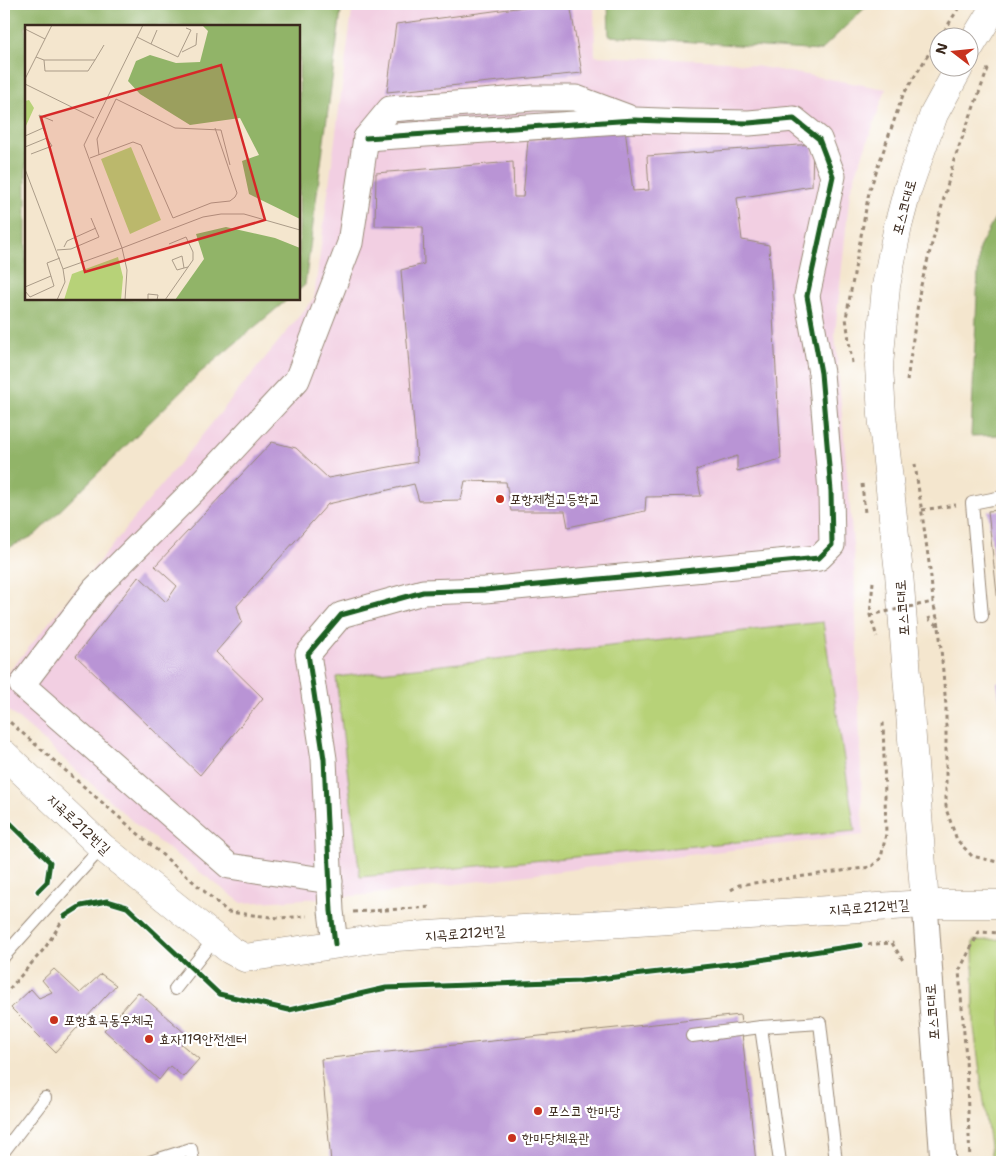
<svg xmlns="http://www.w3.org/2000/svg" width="1006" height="1166" font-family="'Shantell Sans','Poor Story',sans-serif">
<rect width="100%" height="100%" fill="#fff"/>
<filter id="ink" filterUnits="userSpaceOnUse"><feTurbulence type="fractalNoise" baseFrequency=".02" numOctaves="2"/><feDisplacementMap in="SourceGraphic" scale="10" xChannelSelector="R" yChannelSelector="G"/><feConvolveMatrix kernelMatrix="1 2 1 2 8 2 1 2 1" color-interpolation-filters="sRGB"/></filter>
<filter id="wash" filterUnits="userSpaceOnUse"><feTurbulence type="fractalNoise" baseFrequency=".0096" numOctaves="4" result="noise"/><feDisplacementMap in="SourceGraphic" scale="20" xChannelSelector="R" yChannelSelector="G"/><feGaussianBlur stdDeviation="1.12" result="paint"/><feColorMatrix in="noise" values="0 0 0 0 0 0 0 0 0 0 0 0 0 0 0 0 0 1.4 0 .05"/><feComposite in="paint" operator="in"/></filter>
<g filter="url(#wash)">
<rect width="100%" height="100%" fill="#f4e6ce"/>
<polygon fill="#f2cfe2" points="353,4 594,4 595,56 727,61 886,89 850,191 835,334 854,556 863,835 697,854 368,895 242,903 140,828 44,741 4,707 4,678 314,298"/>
<g fill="#b7d278" stroke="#797e4b">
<polygon points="823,622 855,831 360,877 336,677"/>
<polygon points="1002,939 1002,1162 992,1162 974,1027 973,941"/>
</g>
<g fill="#91b468" stroke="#666f43">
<polygon points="4,4 342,4 305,285 299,290 299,26 26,26 26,299 288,299 201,372 35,535 4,550"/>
<polygon points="608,4 869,4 820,51 609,36"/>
<polygon points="1002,205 1002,435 971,436 979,248"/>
</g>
<g id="blocks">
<g fill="#b994d5">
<polygon points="546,4 570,4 582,73 387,92 396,24"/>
<polygon points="625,129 633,191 649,190 647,156 813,144 812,186 737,198 742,240 769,245 781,459 737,471 737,456 696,470 701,496 646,497 645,511 568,527 565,511 511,511 506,482 465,481 461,500 419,501 414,484 328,504 237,606 242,622 216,652 263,698 200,775 76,656 139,576 166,602 177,586 155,566 272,442 296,448 328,478 417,462 401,270 424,264 423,227 375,226 376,173 513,162 514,197 523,197 528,140 554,139 556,133"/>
<polygon points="1002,510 1002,631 1001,631 988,511"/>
<polygon points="1002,681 1002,712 1001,712 997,682"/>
<polygon points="54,969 80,993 101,974 116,985 55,1052 11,1008 31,989 39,998 52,992 42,980"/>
<polygon points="138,992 187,1035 181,1044 199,1059 183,1077 170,1066 159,1080 104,1030"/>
<polygon points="740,1015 756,1162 331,1162 321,1059"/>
</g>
</g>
</g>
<g filter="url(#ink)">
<use href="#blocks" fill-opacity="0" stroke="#988876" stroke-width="1"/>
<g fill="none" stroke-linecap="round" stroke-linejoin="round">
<defs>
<g id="service">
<polyline points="982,616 972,503 1002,497"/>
<polyline points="4,956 102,847"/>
<polyline points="175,989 215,938"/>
<polyline points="761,1027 780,1162"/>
<polyline points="692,1036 761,1027 820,1023 836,1162"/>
<polyline points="4,1151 45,1098"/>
<polyline points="150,1162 191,1149 193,1162"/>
</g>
<g id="minor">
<polyline points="330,881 229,866 22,685 95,589 201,483 297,380 350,243 366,138 390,109 533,98 576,98 627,117"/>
<polyline points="925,904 943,1162"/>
<polyline points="335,944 331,911 324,759 308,654 341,615 423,592 485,590 819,558 832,545 831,491 821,373 807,296 833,176 819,139 794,119 749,123 688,122 634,120 366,138"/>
</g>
<polyline id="tertiary" points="4,754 102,847 230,950 245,958 380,938 925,904"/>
<polyline id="secondary" points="925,904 1002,904"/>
<g id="primary">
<polyline points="968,50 996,4"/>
<polyline points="925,904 899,573 882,415 879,366 886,286 898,226 908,188 934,114 959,68"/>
</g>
</defs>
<use href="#service" stroke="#988876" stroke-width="14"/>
<use href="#minor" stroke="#988876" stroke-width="27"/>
<use href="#tertiary" stroke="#988876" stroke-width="29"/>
<use href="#secondary" stroke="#988876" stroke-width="29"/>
<use href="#primary" stroke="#988876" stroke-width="29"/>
<g stroke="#988876" stroke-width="3" stroke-dasharray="4 4" stroke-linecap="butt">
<polyline points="940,38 961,4"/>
<polyline points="852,363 846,318 869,192 903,95 938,39"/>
<polyline points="907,381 920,289 954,160 989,66"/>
<polyline points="915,464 931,577 933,602 939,626"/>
<polyline points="862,484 865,513"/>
<polyline points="922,510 956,505"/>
<polyline points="873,582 870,615 877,637"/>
<polyline points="929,617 930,620 939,626 946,706 946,809 957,840 972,856 1002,863"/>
<polyline points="4,717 228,912 279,918 307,916"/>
<polyline points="731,890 739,885 871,867 881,858 886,834 883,720"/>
<polyline points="353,912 432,907"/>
<polyline points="860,945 892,943 904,962"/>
<polyline points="4,995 45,948 62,921"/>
<polyline points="970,1162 966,1058 959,971 979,932 1002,933"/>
</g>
<use href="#service" stroke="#fff" stroke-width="12"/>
<use href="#minor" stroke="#fff" stroke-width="25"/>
<use href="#tertiary" stroke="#fff" stroke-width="28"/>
<use href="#secondary" stroke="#fff" stroke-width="28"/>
<use href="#primary" stroke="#fff" stroke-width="28"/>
<polyline stroke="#988876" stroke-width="3" stroke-dasharray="4 4" stroke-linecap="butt" points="870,615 933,602"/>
<defs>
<g id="cycleway">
<polyline points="4,817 50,862 47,882 38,891"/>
<polyline points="65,916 81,906 107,901 127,907 219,994 289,1010 386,988 581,981 746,962 860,945"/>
<polyline points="335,944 331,911 324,759 308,654 341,615 423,592 485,590 819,558 832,545 831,491 821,373 807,296 833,176 819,139 794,119 749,123 688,122 634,120 366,138"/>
</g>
</defs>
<use href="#cycleway" stroke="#fff" stroke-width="8"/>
<use href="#cycleway" stroke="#1b5e20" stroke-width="5"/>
</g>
</g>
<g fill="#c8321e" stroke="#fff" stroke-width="2">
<circle cx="500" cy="499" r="5"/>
<circle cx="54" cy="1020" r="5"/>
<circle cx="149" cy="1039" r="5"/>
<circle cx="538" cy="1111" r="5"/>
<circle cx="512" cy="1138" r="5"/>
</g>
<g text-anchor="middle" stroke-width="4.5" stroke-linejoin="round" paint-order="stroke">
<g font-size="14" fill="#3b2a1e" stroke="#fff">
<text transform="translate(904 207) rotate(-75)" y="5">포스코대로</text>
<text transform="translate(902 608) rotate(-94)" y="5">포스코대로</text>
<text transform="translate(79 824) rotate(43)" y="5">지곡로212번길</text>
<text transform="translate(869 907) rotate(-4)" y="5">지곡로212번길</text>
<text transform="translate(465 933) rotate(-4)" y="5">지곡로212번길</text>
<text transform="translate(932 1012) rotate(-94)" y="5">포스코대로</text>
</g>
<g font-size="14" fill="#3b2a1e" stroke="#fff" text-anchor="start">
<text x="510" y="504">포항제철고등학교</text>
<text x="64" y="1025">포항효곡동우체국</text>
<text x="159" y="1044">효자119안전센터</text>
<text x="548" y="1116">포스코 한마당</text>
<text x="522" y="1143">한마당체육관</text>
</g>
</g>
<g transform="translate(25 25)">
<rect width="275" height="275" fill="#f4e6ce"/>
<path d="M 4,75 L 9,83 L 0,103 L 0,76 ZM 106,122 L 136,195 L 105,209 L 76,134 ZM 93,232 L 98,252 L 96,275 L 39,275 L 47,249 Z" fill="#b7d278"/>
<path d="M 177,0 L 275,0 L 275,194 L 224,169 L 217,136 L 234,130 L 215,93 L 165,100 L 115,69 L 103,56 L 111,36 L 125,30 L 151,38 L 175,37 L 183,6 ZM 201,202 L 250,213 L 275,223 L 275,275 L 150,275 L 179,234 L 171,209 Z" fill="#91b468"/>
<path fill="none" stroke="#aa9b88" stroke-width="1" d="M 0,4 L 20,14M 112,12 L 126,19 L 132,5M 126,19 L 153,32 L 166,5 L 161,3M 157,27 L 171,20 L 172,8M 11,32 L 19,35 L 20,46 L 63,46 L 70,35 L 19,35M 70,35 L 79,20M 0,54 L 27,0M 0,59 L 69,93M 18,103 L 14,90 L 28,96M 0,111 L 18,103 L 22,113M 0,122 L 22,113 L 27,121 L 6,129M 74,130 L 72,114 L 91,74 L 150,103 L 196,105 L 205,140M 65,133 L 108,117 L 116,120 L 148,193 L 186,178 L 205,176 L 210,172 L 212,168 L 190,103M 0,144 L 38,244 L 40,257 L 32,275M 39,222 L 42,216 L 71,203M 32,225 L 46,224 L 74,212 L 66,193M 159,243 L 157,231 L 147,235 L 152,245 L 159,243 L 163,242M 38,244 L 97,223 L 59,120 L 118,0M 0,262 L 26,251M 0,266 L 5,272 L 29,261 L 22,238 L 35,233M 100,275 L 102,245 L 97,223 L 178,192 L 196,189 L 219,189 L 275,205M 123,275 L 123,269 L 133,270 L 132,275M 140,275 L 168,235 L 168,227 L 161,212 L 144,219"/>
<path fill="#d62828" fill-opacity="0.15" stroke="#d62828" stroke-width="2.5" d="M 196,40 L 240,195 L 60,247 L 16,92 Z"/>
<rect width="275" height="275" fill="none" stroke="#3b2a1e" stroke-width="2.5"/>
</g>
<rect width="1006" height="1166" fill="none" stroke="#fff" stroke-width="20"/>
<g transform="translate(954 52) rotate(286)"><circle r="24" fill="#ffffff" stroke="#b1aaa5"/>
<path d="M0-4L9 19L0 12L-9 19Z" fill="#c8321e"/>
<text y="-8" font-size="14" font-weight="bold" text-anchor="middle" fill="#3b2a1e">N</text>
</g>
</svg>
